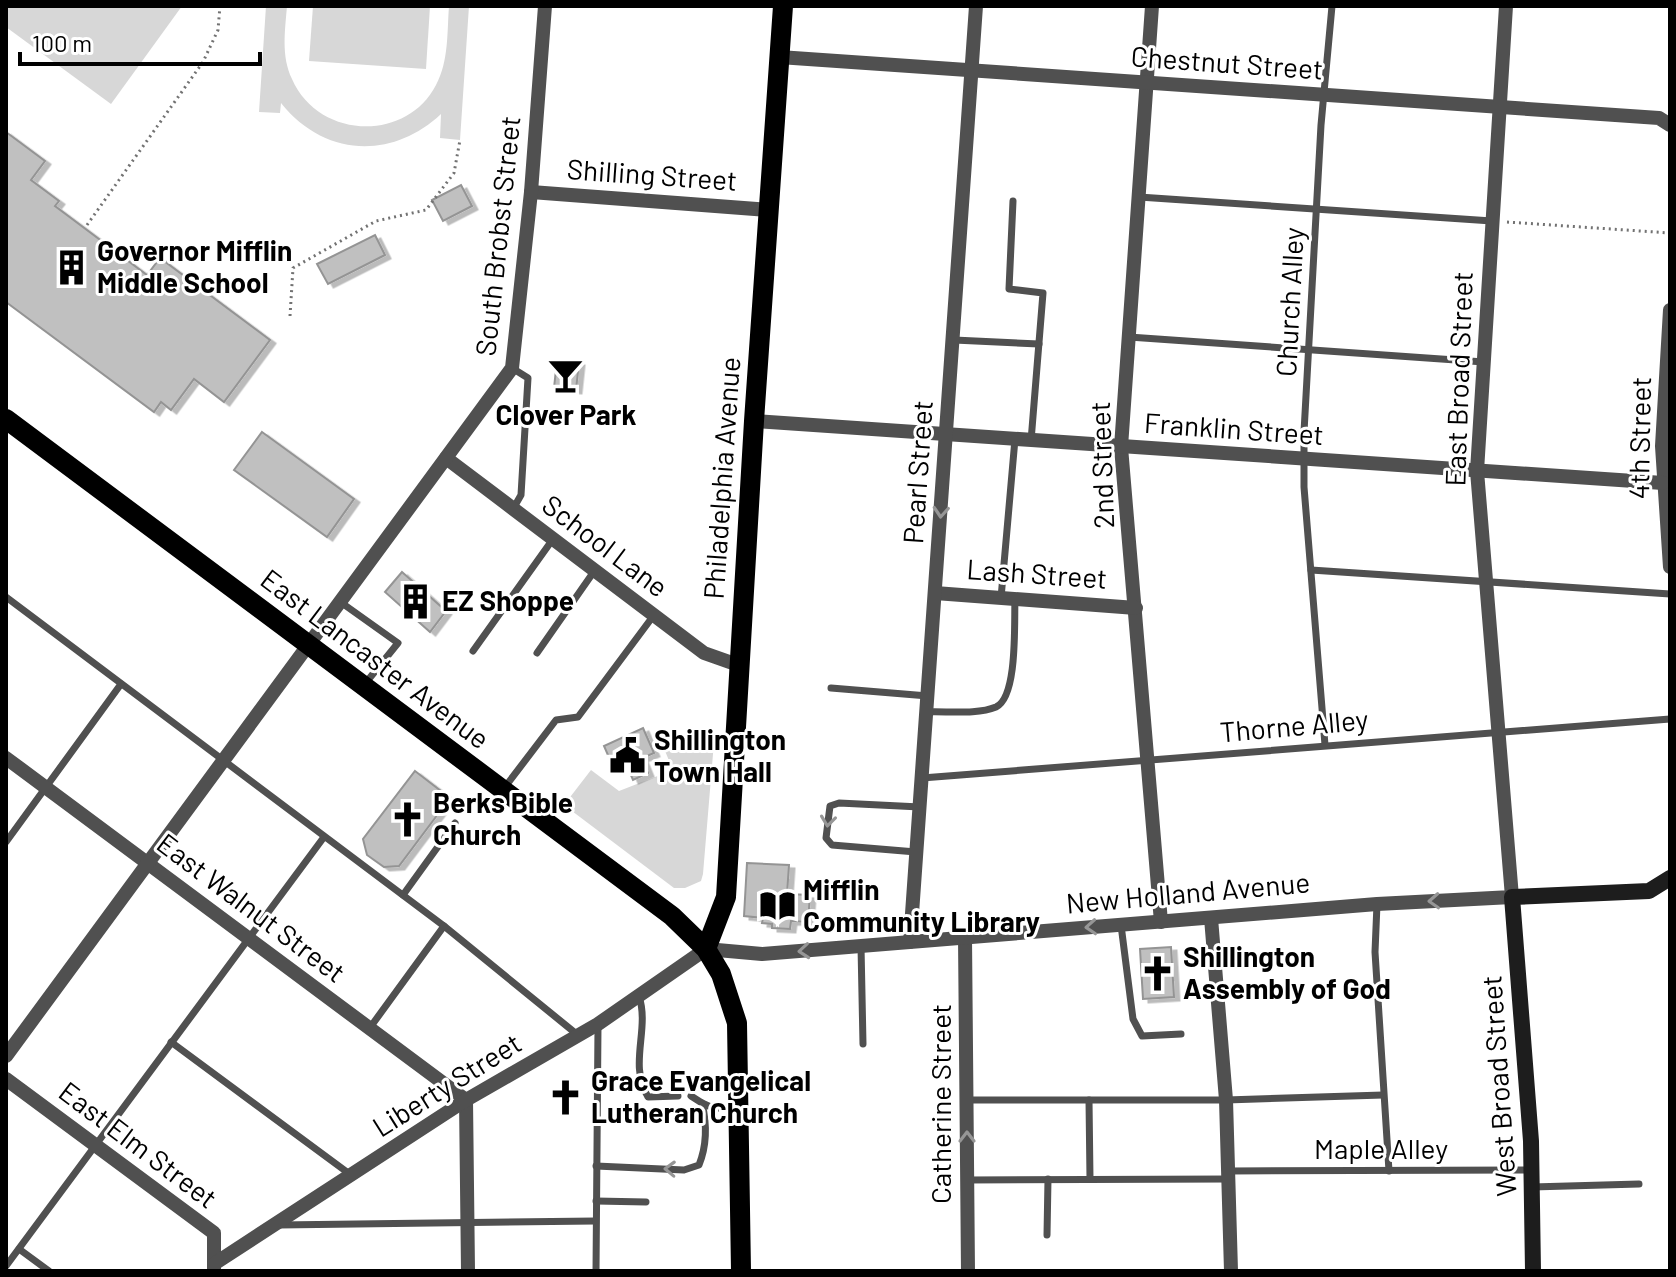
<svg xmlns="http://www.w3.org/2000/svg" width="1676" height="1277" font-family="Barlow,sans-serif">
<defs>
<filter id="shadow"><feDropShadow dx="5.5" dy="3.5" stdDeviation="0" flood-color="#0004"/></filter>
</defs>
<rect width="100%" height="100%" fill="#fff"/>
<g fill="#d7d7d7">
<polygon points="6,6 182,6 111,104 6,27"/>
<path d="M 266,6 L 287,6 C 285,31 281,56 292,79 C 318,139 406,143 436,85 C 449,61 447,32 449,6 L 469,6 L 460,140 L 440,138 L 441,114 C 392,160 324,157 281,103 L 280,113 L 259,112 Z"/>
<polygon points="313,6 430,6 426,69 309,61"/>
<polygon points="660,739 714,742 703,874 701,881 685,888 674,888 564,805 591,770 619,791 673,770"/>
</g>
<g fill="#c0c0c0" stroke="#949494" stroke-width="2" filter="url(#shadow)">
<polygon points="6,132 45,161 31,180 59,201 55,206 147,275 160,258 270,340 224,402 194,379 171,410 161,402 154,412 6,302"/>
<polygon points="461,185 472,206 443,221 432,200"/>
<polygon points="375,235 385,255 328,284 317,264"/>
<polygon points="557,360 579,362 576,390 554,388"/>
<polygon points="262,432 354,499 327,537 234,470"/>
<polygon points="402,572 446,611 430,632 385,592"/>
<polygon points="643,728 654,753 642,758 648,773 633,780 627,766 615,771 604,746"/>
<polygon points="415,771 450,798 399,866 384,867 367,855 363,839"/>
<polygon points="747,863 789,865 787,894 810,895 808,922 791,921 790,929 772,928 772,924 762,923 763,918 744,916"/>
<polygon points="1171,947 1174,997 1143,999 1140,949"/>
</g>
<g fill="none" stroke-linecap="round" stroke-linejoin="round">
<g stroke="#727272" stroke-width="3" stroke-dasharray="2 4" stroke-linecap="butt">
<polyline points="1507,222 1670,233"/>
<polyline points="87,225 203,62 218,30 220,6"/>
<polyline points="290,316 293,268 376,221 426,210 454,173 460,140"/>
</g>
<g stroke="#505050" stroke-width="7">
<polyline points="1139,197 1492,221"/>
<polyline points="1013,201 1009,289 1043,293 1031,441"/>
<polyline points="1129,337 1484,362"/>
<polyline points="954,340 1039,344"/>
<polyline points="512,368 528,378 521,495 513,509"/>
<polyline points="1311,570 1670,594"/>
<polyline points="6,597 444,926 579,1036"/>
<polyline points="1001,598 1015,439"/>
<polyline points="339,601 398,643 364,685"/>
<polyline points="473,651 553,539"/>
<polyline points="537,653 595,570"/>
<polyline points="831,688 928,696"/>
<path d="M 926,712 C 947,711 977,715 996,707 C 1018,697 1014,622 1015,599"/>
<polyline points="1325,745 1304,487 1304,432 1321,125 1332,6"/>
<polyline points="922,778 1670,719"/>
<polyline points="505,787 556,720 578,717 654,615"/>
<polyline points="6,842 121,684"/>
<polyline points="916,852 832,845 826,838 830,806 839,803 920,807"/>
<polyline points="403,895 455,823"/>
<polyline points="1377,904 1375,952 1389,1171"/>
<polyline points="1121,925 1133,1019 1142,1036 1181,1034"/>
<polyline points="861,946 863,1044"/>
<path d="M 639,996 C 650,1030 628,1064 648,1097 L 678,1096"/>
<polyline points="369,1029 444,926"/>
<polyline points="171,1042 351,1175"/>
<polyline points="967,1100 1226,1100 1383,1095"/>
<polyline points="1089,1100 1090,1179"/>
<polyline points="702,1103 713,1108 734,1108"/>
<path d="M 596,1166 L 684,1170 L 699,1165 C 707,1145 707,1124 702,1103 L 691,1096"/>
<polyline points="1230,1171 1532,1170"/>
<polyline points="967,1180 1229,1179"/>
<polyline points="1532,1187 1639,1184"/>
<polyline points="596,1201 646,1202"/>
<polyline points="279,1225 595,1221"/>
<polyline points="1047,1235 1048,1179"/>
<polyline points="19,1249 49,1271"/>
<polyline points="6,1266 324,837"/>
<polyline points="596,1271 598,1026"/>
</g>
<g stroke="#505050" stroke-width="14">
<polyline points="1152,6 1121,447 1161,922"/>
<polyline points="779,57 1659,118 1670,125"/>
<polyline points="531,192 769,210"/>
<polyline points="1670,310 1662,446 1670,567"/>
<polyline points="754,421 1663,483"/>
<polyline points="446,458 704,653 738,665"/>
<polyline points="935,593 1136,608"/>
<polyline points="6,758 466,1100 468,1271"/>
<polyline points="1211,918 1226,1100 1231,1271"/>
<polyline points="965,937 968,1271"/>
<polyline points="910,942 976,6"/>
<polyline points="6,1056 512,368 531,192 545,6"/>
<polyline points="6,1079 214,1233 214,1271"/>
<polyline points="214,1264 466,1100 598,1024 706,949 762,954 1377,904 1512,897 1477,471 1506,6"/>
</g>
<polyline stroke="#1d1d1d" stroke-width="16" points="1533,1271 1531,1141 1512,897 1649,891 1670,878"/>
<g stroke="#000" stroke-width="20">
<polyline points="6,419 672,916 706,949 721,974 737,1023 741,1271"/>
<polyline points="706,949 726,897 754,421 783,6"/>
</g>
</g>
<defs><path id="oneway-chevron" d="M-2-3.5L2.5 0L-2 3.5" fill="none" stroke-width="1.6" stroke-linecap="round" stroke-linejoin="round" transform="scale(2)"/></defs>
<g stroke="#969696">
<use href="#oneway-chevron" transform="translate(941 512) rotate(94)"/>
<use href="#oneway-chevron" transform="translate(828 821) rotate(97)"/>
<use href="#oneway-chevron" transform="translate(1434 901) rotate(177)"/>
<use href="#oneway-chevron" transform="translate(1091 927) rotate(176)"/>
<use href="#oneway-chevron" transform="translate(804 951) rotate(175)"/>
<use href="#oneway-chevron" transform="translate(967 1137) rotate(-90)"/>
<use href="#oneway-chevron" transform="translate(670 1169) rotate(-178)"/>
</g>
<defs>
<symbol id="building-bare" viewBox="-9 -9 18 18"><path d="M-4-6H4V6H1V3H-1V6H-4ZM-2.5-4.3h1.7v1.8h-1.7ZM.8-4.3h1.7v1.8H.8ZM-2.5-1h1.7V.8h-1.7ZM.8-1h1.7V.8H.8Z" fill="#000" stroke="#fff" stroke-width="2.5" paint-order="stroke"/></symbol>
<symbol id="bar-bare" viewBox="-9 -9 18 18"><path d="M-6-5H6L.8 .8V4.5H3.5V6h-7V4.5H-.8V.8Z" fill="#000" stroke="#fff" stroke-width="2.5" paint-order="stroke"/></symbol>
<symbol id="civic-bare" viewBox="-9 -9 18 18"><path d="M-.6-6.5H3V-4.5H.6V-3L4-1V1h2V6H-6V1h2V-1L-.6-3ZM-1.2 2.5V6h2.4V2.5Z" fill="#000" stroke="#fff" stroke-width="2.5" paint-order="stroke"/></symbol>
<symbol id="church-bare" viewBox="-9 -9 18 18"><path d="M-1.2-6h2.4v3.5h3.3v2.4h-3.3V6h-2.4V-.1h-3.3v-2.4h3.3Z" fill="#000" stroke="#fff" stroke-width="2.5" paint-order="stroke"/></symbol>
<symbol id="library-bare" viewBox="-9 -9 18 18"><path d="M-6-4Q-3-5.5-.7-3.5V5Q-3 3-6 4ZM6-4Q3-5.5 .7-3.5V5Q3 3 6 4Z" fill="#000" stroke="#fff" stroke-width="2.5" paint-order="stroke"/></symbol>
</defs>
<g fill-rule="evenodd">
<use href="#building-bare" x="46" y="242" width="51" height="51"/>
<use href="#bar-bare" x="540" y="350" width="51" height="51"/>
<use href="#building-bare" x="390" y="576" width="51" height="51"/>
<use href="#civic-bare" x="602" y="730" width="51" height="51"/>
<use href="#church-bare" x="382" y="794" width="51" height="51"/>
<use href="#library-bare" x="752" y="880" width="51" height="51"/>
<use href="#church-bare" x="1132" y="948" width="51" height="51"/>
<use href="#church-bare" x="540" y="1072" width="51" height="51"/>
</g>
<g text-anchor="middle" stroke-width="6" stroke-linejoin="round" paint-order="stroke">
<g font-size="28" fill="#000" stroke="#fff">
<text transform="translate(1227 63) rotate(4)" y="10">Chestnut Street</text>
<text transform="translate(652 175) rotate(4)" y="10">Shilling Street</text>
<text transform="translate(498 236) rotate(-84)" y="10">South Brobst Street</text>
<text transform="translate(1290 302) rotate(-87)" y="10">Church Alley</text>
<text transform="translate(1459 379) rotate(-88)" y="10">East Broad Street</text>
<text transform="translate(1234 429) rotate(4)" y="10">Franklin Street</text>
<text transform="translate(1640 438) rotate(-89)" y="10">4th Street</text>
<text transform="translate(1102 465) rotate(-92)" y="10">2nd Street</text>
<text transform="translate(918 472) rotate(-86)" y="10">Pearl Street</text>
<text transform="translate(722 478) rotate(-86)" y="10">Philadelphia Avenue</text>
<text transform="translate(605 546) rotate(37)" y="10">School Lane</text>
<text transform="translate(1037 574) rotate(4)" y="10">Lash Street</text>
<text transform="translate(375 659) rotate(37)" y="10">East Lancaster Avenue</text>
<text transform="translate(1294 726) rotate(-5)" y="10">Thorne Alley</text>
<text transform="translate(1188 893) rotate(-5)" y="10">New Holland Avenue</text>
<text transform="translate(251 908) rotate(37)" y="10">East Walnut Street</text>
<text transform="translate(447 1085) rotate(-32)" y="10">Liberty Street</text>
<text transform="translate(1499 1086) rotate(-94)" y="10">West Broad Street</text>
<text transform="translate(941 1104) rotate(-90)" y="10">Catherine Street</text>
<text transform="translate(138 1145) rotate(37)" y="10">East Elm Street</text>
<text x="1381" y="1159">Maple Alley</text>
</g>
<g font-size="28" font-weight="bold" fill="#000" stroke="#fff" text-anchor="start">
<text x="97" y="261">Governor Mifflin<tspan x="97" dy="32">Middle School</tspan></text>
<text x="566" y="425" text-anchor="middle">Clover Park</text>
<text x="442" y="611">EZ Shoppe</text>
<text x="654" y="750">Shillington<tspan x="654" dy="32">Town Hall</tspan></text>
<text x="433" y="813">Berks Bible<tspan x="433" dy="32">Church</tspan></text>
<text x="803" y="900">Mifflin<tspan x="803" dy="32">Community Library</tspan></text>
<text x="1183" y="967">Shillington<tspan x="1183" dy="32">Assembly of God</tspan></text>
<text x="591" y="1091">Grace Evangelical<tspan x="591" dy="32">Lutheran Church</tspan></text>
</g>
</g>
<rect width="1676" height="1277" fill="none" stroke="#000000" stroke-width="16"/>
<path d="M20 52v12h240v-12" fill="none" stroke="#000000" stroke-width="4"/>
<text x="32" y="52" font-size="24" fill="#000000" stroke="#ffffff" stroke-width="6" paint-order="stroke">100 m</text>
</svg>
